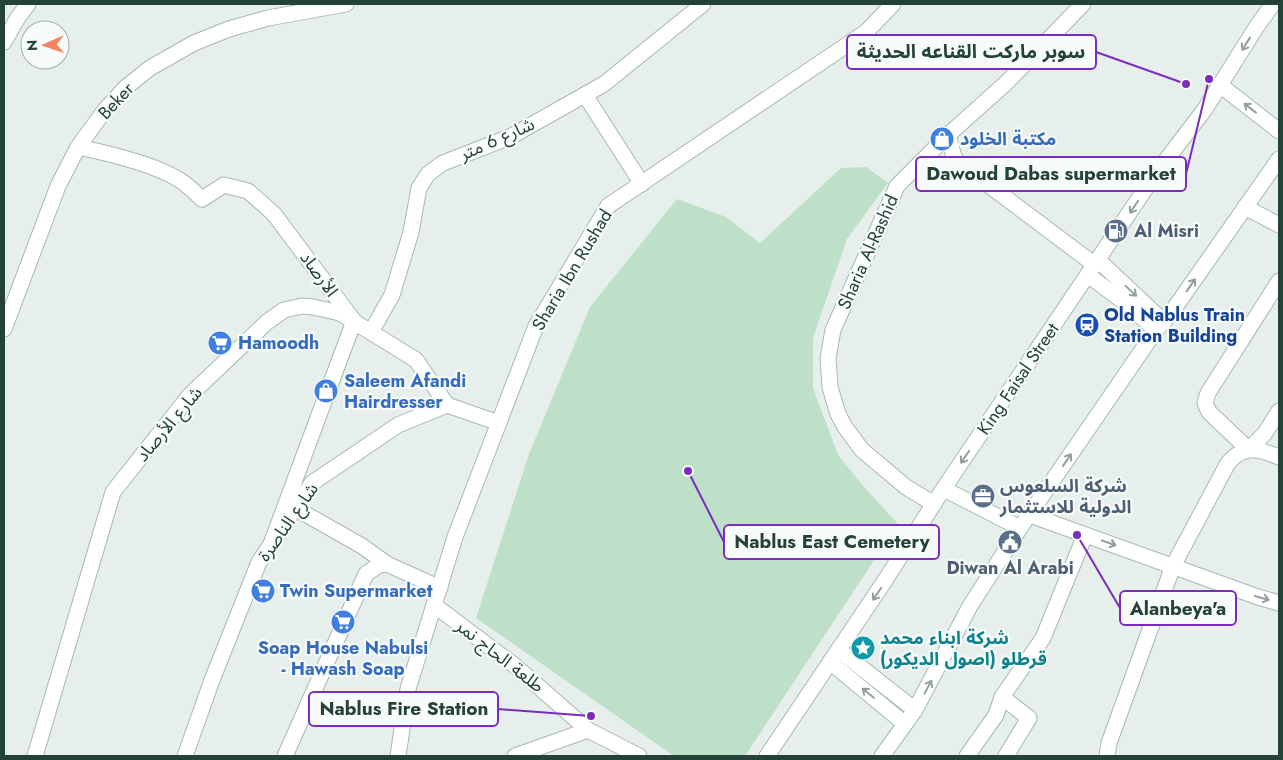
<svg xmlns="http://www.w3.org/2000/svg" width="1283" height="760" font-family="Jost,'Noto Sans Arabic',sans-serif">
<rect width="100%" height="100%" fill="#e6efeb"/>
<polygon fill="#bfe0c8" points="866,167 888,183 847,239 813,338 813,388 838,455 865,488 898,524 745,756 674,756 476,618 529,454 590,307 677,199 726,217 760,243 841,168"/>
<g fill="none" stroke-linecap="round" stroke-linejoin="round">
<defs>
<g id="minor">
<polyline points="4,42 17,19 28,4"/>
<polyline points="585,95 642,184"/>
<polyline points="948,135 954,157 958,162 1095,265"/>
<path d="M 78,147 C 107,153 153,164 178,179 C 187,184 194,192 202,199 L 224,185 L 248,191 L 274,214 L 354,321 L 271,544"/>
<polyline points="1245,207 1279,225"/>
<polyline points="1279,281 1208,393 1205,403 1209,412 1249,450 1265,433 1279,411"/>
<polyline points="4,329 58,186 78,147 105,110 125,88 150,68 194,43 229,29 268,18 346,4"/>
<polyline points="371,332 392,295 411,232 419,188 428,174 443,163 510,137 604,84 703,4"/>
<polyline points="934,504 906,487 862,450 845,427 838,414 830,387 828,358 833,330 897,186 948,135 1005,84 1083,4"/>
<polyline points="295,508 362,546 387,564"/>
<polyline points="1030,515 1258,597 1279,603"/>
<polyline points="434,605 514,665 588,730 639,756"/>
<polyline points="1002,697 1029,718 1006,756"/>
<polyline points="35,756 113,492 190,395 267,322 284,310 302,306 313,307 340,313 416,360 447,405"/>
<polyline points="185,756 212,680 259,562 312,483 398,425 447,405 499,423"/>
<polyline points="285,756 366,574 379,565 387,564 440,588"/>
<polyline points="398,756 408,689 455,537 536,326 608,206 866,32 893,4"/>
<polyline points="515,756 588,730"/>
<polyline points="967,756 996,715 1002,697 1043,638 1085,535"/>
<path d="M 1107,756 L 1109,743 L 1173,566 L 1228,463 C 1244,444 1259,449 1279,457"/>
</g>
<g id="secondary">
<polyline points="1220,85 1279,131"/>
<polyline points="1098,260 1164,322"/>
<polyline points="1088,275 1124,302 1156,330"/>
<polyline points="944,489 1020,528"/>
<polyline points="839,650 915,710"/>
<polyline points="830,662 905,724"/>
<polyline points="767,756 886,579 938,497 1154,176 1205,109 1257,26 1273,4"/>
<polyline points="882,756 915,710 970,606 1020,528 1156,330 1171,313 1279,159"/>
</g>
</defs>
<use href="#minor" stroke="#a8b8b2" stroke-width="17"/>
<use href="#secondary" stroke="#a4bbb3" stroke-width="17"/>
<use href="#minor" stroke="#fff" stroke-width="15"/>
<use href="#secondary" stroke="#fff" stroke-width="15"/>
</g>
<defs><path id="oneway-shaft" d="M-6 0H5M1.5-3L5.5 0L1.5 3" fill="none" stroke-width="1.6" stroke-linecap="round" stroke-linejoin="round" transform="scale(1.25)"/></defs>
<g stroke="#92a09c">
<use href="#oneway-shaft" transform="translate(1246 44) rotate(122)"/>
<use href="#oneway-shaft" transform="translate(1250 108) rotate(-142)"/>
<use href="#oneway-shaft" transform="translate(1134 207) rotate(124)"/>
<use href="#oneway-shaft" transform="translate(1191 285) rotate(-55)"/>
<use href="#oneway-shaft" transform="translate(1131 291) rotate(43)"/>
<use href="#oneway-shaft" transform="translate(965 457) rotate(124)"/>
<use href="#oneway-shaft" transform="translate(1067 460) rotate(-56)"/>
<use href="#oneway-shaft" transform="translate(1109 543) rotate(19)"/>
<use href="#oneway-shaft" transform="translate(877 594) rotate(124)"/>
<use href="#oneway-shaft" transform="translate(1262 598) rotate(16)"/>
<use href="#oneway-shaft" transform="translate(928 687) rotate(-62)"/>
<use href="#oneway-shaft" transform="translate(868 693) rotate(-141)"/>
</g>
<defs>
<symbol id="shop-disc" viewBox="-11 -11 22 22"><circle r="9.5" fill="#3f7fe0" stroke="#f7fbf9"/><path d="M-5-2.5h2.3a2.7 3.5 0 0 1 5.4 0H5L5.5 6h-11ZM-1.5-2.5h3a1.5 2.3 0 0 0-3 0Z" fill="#fff"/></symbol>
<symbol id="fuel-disc" viewBox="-11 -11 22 22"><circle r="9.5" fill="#5c6f8a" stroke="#f7fbf9"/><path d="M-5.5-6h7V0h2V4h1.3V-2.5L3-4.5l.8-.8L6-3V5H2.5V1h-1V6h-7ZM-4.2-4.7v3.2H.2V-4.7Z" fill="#fff"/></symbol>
<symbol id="station-disc" viewBox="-11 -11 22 22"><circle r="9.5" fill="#1a4fb4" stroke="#f7fbf9"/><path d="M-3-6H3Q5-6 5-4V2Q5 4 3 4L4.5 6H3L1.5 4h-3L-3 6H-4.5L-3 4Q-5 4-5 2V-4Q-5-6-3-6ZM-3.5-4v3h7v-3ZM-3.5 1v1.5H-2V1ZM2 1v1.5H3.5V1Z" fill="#fff"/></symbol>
<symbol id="supermarket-disc" viewBox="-11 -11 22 22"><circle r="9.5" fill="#3f7fe0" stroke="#f7fbf9"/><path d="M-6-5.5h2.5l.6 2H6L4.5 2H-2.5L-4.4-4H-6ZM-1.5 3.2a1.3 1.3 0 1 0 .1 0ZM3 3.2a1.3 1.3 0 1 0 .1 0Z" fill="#fff"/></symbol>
<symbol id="office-disc" viewBox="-11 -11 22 22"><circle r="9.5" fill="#5c6f8a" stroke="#f7fbf9"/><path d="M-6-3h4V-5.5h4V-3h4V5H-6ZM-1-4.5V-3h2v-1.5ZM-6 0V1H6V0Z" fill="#fff"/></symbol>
<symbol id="civic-disc" viewBox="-11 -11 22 22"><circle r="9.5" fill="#5c6f8a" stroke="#f7fbf9"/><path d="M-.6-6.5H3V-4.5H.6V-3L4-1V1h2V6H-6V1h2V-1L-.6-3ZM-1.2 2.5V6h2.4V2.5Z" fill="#fff"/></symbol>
<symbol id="sight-disc" viewBox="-11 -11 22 22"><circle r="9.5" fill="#0f9aa8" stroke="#f7fbf9"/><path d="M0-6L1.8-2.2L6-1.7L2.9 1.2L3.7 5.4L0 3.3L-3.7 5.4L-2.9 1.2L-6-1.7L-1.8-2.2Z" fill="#fff"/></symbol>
</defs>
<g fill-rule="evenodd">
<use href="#shop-disc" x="928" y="125" width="28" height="28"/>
<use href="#fuel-disc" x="1102" y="217" width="28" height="28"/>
<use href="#station-disc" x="1073" y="311" width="28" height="28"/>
<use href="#supermarket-disc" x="206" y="329" width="28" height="28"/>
<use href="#shop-disc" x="312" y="377" width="28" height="28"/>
<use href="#office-disc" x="969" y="482" width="28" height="28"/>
<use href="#civic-disc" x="996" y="528" width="28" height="28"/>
<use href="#supermarket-disc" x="249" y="577" width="28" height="28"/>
<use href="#supermarket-disc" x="329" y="608" width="28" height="28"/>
<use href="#sight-disc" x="849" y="634" width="28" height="28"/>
</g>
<g text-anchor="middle" stroke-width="4.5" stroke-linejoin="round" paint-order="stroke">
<g font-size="18" fill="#24423a" stroke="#f7fbf9">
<text transform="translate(116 101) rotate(-47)" y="6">Beker</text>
<text transform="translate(497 139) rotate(-24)" y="6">شارع 6 متر</text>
<text transform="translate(868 252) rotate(-66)" y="6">Sharia Al-Rashid</text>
<text transform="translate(572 270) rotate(-59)" y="6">Sharia Ibn Rushad</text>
<text transform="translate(319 274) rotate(54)" y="6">الأرصاد</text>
<text transform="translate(1018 379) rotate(-56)" y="6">King Faisal Street</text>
<text transform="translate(169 424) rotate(-50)" y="6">شارع الأرصاد</text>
<text transform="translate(288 522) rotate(-55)" y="6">شارع الناصرة</text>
<text transform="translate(500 656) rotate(38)" y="6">طلعة الحاج نمر</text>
</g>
<g font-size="18" font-weight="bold" fill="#366cbe" stroke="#f7fbf9" text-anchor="start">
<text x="960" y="145">مكتبة الخلود</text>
<text x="238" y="349">Hamoodh</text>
<text x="344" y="387">Saleem Afandi<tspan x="344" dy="21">Hairdresser</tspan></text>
<text x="280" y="597">Twin Supermarket</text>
<text x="343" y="654" text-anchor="middle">Soap House Nabulsi<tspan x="343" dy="21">- Hawash Soap</tspan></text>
</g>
<g font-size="18" font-weight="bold" fill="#4e5e75" stroke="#f7fbf9" text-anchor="start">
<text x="1134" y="237">Al Misri</text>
<text x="1000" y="492">شركة السلعوس<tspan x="1000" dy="21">الدولية للاستثمار</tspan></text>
<text x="1010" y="574" text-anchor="middle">Diwan Al Arabi</text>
</g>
<g font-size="18" font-weight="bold" fill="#164399" stroke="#f7fbf9" text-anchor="start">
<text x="1104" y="321">Old Nablus Train<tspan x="1104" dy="21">Station Building</tspan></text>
</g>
<g font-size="18" font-weight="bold" fill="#0d838f" stroke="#f7fbf9" text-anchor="start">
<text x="880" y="644">شركة ابناء محمد<tspan x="880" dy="21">قرطلو (اصول الديكور)</tspan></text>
</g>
</g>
<path fill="none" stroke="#7b2cbf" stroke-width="2" d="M1186 84L1096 52M1209 79L1186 174M688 471L724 542M1077 535L1120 608M591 716L498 709"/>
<g fill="#7b2cbf" stroke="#f7fbf9" stroke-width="2">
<circle cx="1186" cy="84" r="5"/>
<circle cx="1209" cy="79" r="5"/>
<circle cx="688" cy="471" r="5"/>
<circle cx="1077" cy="535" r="5"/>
<circle cx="591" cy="716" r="5"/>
</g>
<g fill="#f7fbf9" stroke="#7b2cbf" stroke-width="2">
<rect x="847" y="35" width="249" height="34" rx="5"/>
<rect x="916" y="157" width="270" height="34" rx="5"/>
<rect x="724" y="525" width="215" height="34" rx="5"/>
<rect x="1120" y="591" width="116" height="34" rx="5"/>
<rect x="309" y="692" width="189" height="34" rx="5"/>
</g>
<g font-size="19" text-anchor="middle" font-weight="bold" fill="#24423a">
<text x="971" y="58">سوبر ماركت القناعه الحديثة</text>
<text x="1051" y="180">Dawoud Dabas supermarket</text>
<text x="832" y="548">Nablus East Cemetery</text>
<text x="1178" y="615">Alanbeya'a</text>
<text x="404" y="715">Nablus Fire Station</text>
</g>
<rect width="1283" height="760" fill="none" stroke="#24423a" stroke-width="10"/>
<g transform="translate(45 45) rotate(268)"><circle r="24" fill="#f7fbf9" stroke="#a3b1ad"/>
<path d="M0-4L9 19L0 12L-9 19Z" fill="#f4845f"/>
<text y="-8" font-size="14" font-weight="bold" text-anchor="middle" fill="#24423a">N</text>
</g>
</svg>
